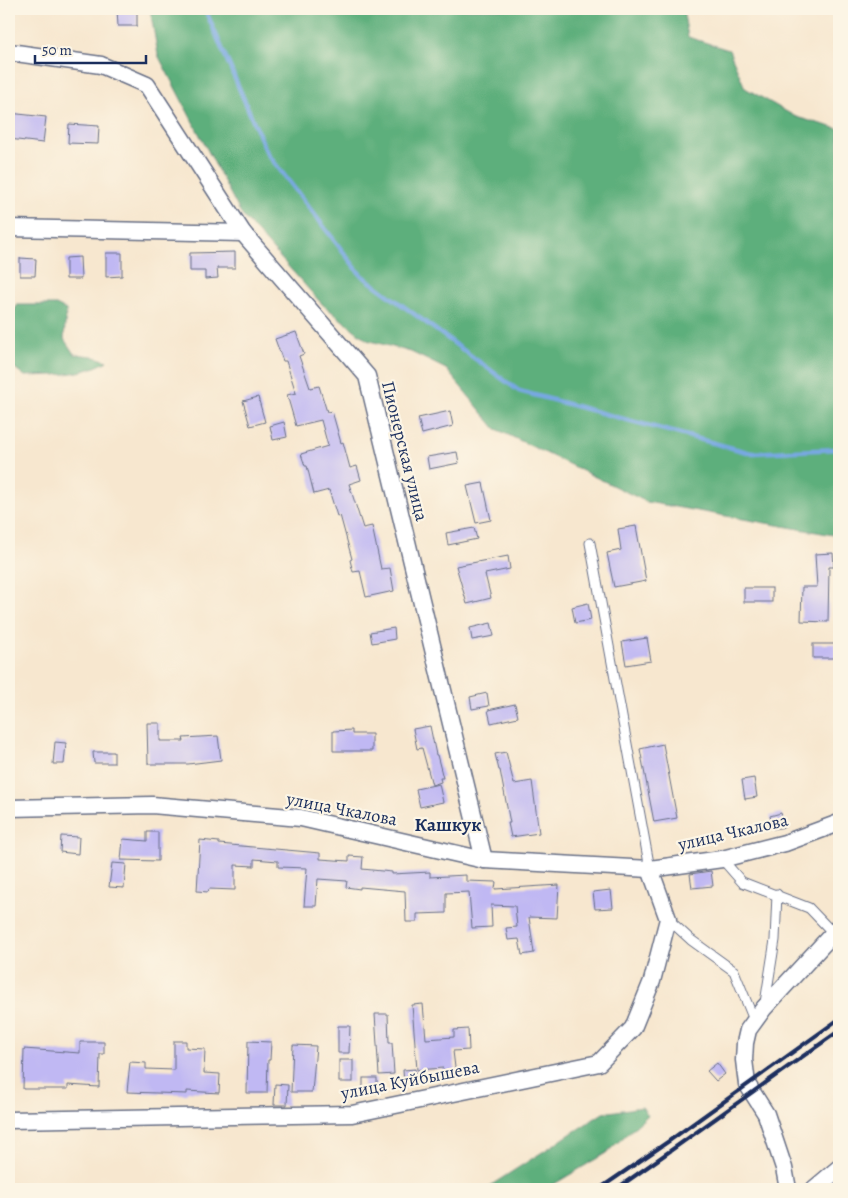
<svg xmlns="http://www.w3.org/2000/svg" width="848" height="1198" font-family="Alegreya,serif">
<rect width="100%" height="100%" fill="#fcf5e5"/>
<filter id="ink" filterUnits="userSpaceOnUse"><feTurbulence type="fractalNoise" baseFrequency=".02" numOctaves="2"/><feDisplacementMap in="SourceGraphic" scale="10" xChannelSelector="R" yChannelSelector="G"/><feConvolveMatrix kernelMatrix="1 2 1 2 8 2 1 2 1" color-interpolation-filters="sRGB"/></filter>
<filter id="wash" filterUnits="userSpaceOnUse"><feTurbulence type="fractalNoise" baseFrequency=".0096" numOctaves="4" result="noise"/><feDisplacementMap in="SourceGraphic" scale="20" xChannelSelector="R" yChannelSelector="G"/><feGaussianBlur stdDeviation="1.12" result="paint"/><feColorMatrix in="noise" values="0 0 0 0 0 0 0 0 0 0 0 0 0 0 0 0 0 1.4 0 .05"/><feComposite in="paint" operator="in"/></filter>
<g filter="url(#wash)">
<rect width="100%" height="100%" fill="#f7e7cf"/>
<g fill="#5daf7b" stroke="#3c6f6c">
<polygon points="150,9 683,9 688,37 729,50 745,88 796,117 839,129 839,536 647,502 496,429 446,369 411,352 367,340 322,304 241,214 158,55"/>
<path d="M 17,305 L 56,305 L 66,310 L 64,339 L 74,354 L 92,356 L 107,361 C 83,376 52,375 25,376 L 12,366 L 10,321 Z"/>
<polygon points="642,1107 648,1115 606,1153 546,1189 485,1189 603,1113"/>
</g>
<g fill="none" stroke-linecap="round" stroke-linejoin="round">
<polyline stroke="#78a8e3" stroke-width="4.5" points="205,9 267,153 361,275 519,391 751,453 839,449"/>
</g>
<g id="blocks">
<g fill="#c0b8f3">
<polygon points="117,9 137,9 137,26 118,26"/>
<polygon points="9,113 46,117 43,143 9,139"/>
<polygon points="69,124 99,126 98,144 68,143"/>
<polygon points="235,252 235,268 217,268 218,278 205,279 205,271 190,271 190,253"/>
<polygon points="106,253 122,253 122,276 106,277"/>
<polygon points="80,257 81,279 66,279 66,258"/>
<polygon points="20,258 36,259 35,276 20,276"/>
<polygon points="296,332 304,354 299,356 310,388 319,386 327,412 332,411 341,443 343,442 350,468 357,466 361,480 349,484 363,528 372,526 381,569 390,568 394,591 366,597 360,571 353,572 350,560 352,559 340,515 337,516 329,490 314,494 307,466 305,466 301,454 328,446 321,420 296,426 287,395 296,393 286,361 283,361 275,339"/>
<polygon points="258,397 265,422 250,426 243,401"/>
<polygon points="450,411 453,426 422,434 418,418"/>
<polygon points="284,422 287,437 273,440 270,426"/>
<polygon points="457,452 459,463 429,469 427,457"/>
<polygon points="483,483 491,520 476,523 467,486"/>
<polygon points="636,526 646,581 614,587 607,553 621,550 618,529"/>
<polygon points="474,528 477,539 448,545 446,533"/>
<polygon points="833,553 834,567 829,567 828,622 801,621 802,587 817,587 815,554"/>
<polygon points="508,556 510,569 485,574 491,598 467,604 456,566"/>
<rect x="744" y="588" width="28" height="14"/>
<polygon points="588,603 591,620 575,623 572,607"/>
<polygon points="491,623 494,636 472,640 470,628"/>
<polygon points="394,628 395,639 372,643 370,632"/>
<polygon points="647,638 651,661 626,665 622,642"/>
<rect x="813" y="644" width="22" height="14"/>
<polygon points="487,693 489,706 472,709 470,697"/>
<polygon points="515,704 518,717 491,723 488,710"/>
<polygon points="147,723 160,723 160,741 184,741 183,738 218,736 221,760 188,764 148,764"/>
<polygon points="430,726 436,755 437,755 443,778 440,778 441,782 432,785 422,748 417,749 413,729"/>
<polygon points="352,730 352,734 372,734 372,751 333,751 333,731"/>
<polygon points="55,742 66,743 64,764 53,764"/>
<polygon points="663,744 677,818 654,822 640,749"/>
<polygon points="93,752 114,752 114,763 94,763"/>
<polygon points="506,752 514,784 532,781 539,833 511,837 508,823 510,823 500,770 499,770 495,754"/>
<polygon points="754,778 757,797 745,799 742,780"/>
<polygon points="439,784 443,802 420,807 416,789"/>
<polygon points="781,813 785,827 773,829 770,816"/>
<polygon points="147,832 158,832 158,861 121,860 123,839 147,841"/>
<polygon points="61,836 79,837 78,854 60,852"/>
<polygon points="200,840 219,842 219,844 320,853 320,859 349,861 349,856 363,857 362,869 392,872 392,874 430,872 430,877 466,875 466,881 496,882 495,889 559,885 557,918 529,917 534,953 522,955 519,939 508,940 506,928 517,927 515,906 491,905 492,927 472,928 469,892 446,893 446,913 417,914 417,922 406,922 405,891 360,887 360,889 346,887 347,881 318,879 316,906 304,906 307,868 278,867 278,861 254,859 254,866 235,865 235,890 209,889 208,892 197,891"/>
<polygon points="112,863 126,864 124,888 109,887"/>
<polygon points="711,871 713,886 692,888 690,874"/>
<polygon points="611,890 613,908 595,909 593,892"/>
<polygon points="423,1004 426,1039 454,1037 454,1030 468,1029 469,1050 453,1051 456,1076 444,1077 443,1068 417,1070 412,1005"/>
<polygon points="375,1014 388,1014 389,1043 392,1043 394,1074 379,1075"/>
<polygon points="338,1026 350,1026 349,1053 338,1053"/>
<polygon points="174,1041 186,1041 186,1048 205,1049 204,1073 220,1074 219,1093 187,1091 187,1094 127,1092 130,1062 146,1063 146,1069 174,1070"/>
<polygon points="248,1041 271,1042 270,1060 268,1060 267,1093 247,1093"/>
<polygon points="80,1042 104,1042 104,1054 100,1054 99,1087 68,1085 68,1089 23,1089 24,1049 80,1053"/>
<polygon points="293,1045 316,1046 312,1092 291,1092"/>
<rect x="339" y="1060" width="14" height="22"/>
<polygon points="717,1063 725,1074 716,1081 707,1071"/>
<polygon points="415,1069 415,1082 404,1083 403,1070"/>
<rect x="363" y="1078" width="14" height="14"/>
<polygon points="275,1084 288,1085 287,1105 274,1105"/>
</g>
</g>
</g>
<g filter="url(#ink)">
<use href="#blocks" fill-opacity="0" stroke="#686f86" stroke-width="1"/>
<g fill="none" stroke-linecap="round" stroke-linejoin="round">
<defs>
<g id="lane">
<polyline points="590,543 650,869"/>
<polyline points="722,859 742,882 809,908 833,933"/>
<polyline points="668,919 691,940 734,971 754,1020"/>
<polyline points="765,1003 775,940 777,894"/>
</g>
<g id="street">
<polyline points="9,52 101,65 147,85 243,233 367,376 484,860"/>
<polyline points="9,228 243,233"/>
<polyline points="9,808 152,805 301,818 484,860 650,869 722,859 785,843 839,823"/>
<polyline points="9,1120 352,1114 599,1063 633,1028 652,981 668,919 650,869"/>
<polyline points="788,1189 784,1168 766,1114 747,1084 744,1060 745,1043 748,1030 764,1008 839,927"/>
<polyline points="814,1189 839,1168"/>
</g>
</defs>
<use href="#lane" stroke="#686f86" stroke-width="11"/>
<use href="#street" stroke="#686f86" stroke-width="19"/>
<use href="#lane" stroke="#fff" stroke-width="9"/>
<use href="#street" stroke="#fff" stroke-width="16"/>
<g stroke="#1b2f5e" stroke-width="4">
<polyline points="599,1189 669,1141 839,1019"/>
<path d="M 616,1189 C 691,1137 764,1083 839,1031"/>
</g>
</g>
</g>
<g text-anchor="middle" stroke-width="4.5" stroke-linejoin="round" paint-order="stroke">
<g font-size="18" fill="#1b2f5e" stroke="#fcf5e5">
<text transform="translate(405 451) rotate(76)" y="6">Пионерская улица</text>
<text transform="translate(342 809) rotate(11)" y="6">улица Чкалова</text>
<text transform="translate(733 832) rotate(-13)" y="6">улица Чкалова</text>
<text transform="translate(410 1080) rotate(-11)" y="6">улица Куйбышева</text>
</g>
<g font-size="19" font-weight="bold" fill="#1b2f5e" stroke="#fcf5e5">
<text x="448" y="831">Кашкук</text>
</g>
</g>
<rect width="848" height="1198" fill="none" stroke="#fcf5e5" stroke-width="30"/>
<path d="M35 55v8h111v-8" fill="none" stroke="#1b2f5e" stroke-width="2.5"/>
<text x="42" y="55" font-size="15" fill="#1b2f5e" stroke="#fcf5e5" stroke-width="4" paint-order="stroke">50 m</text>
</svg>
